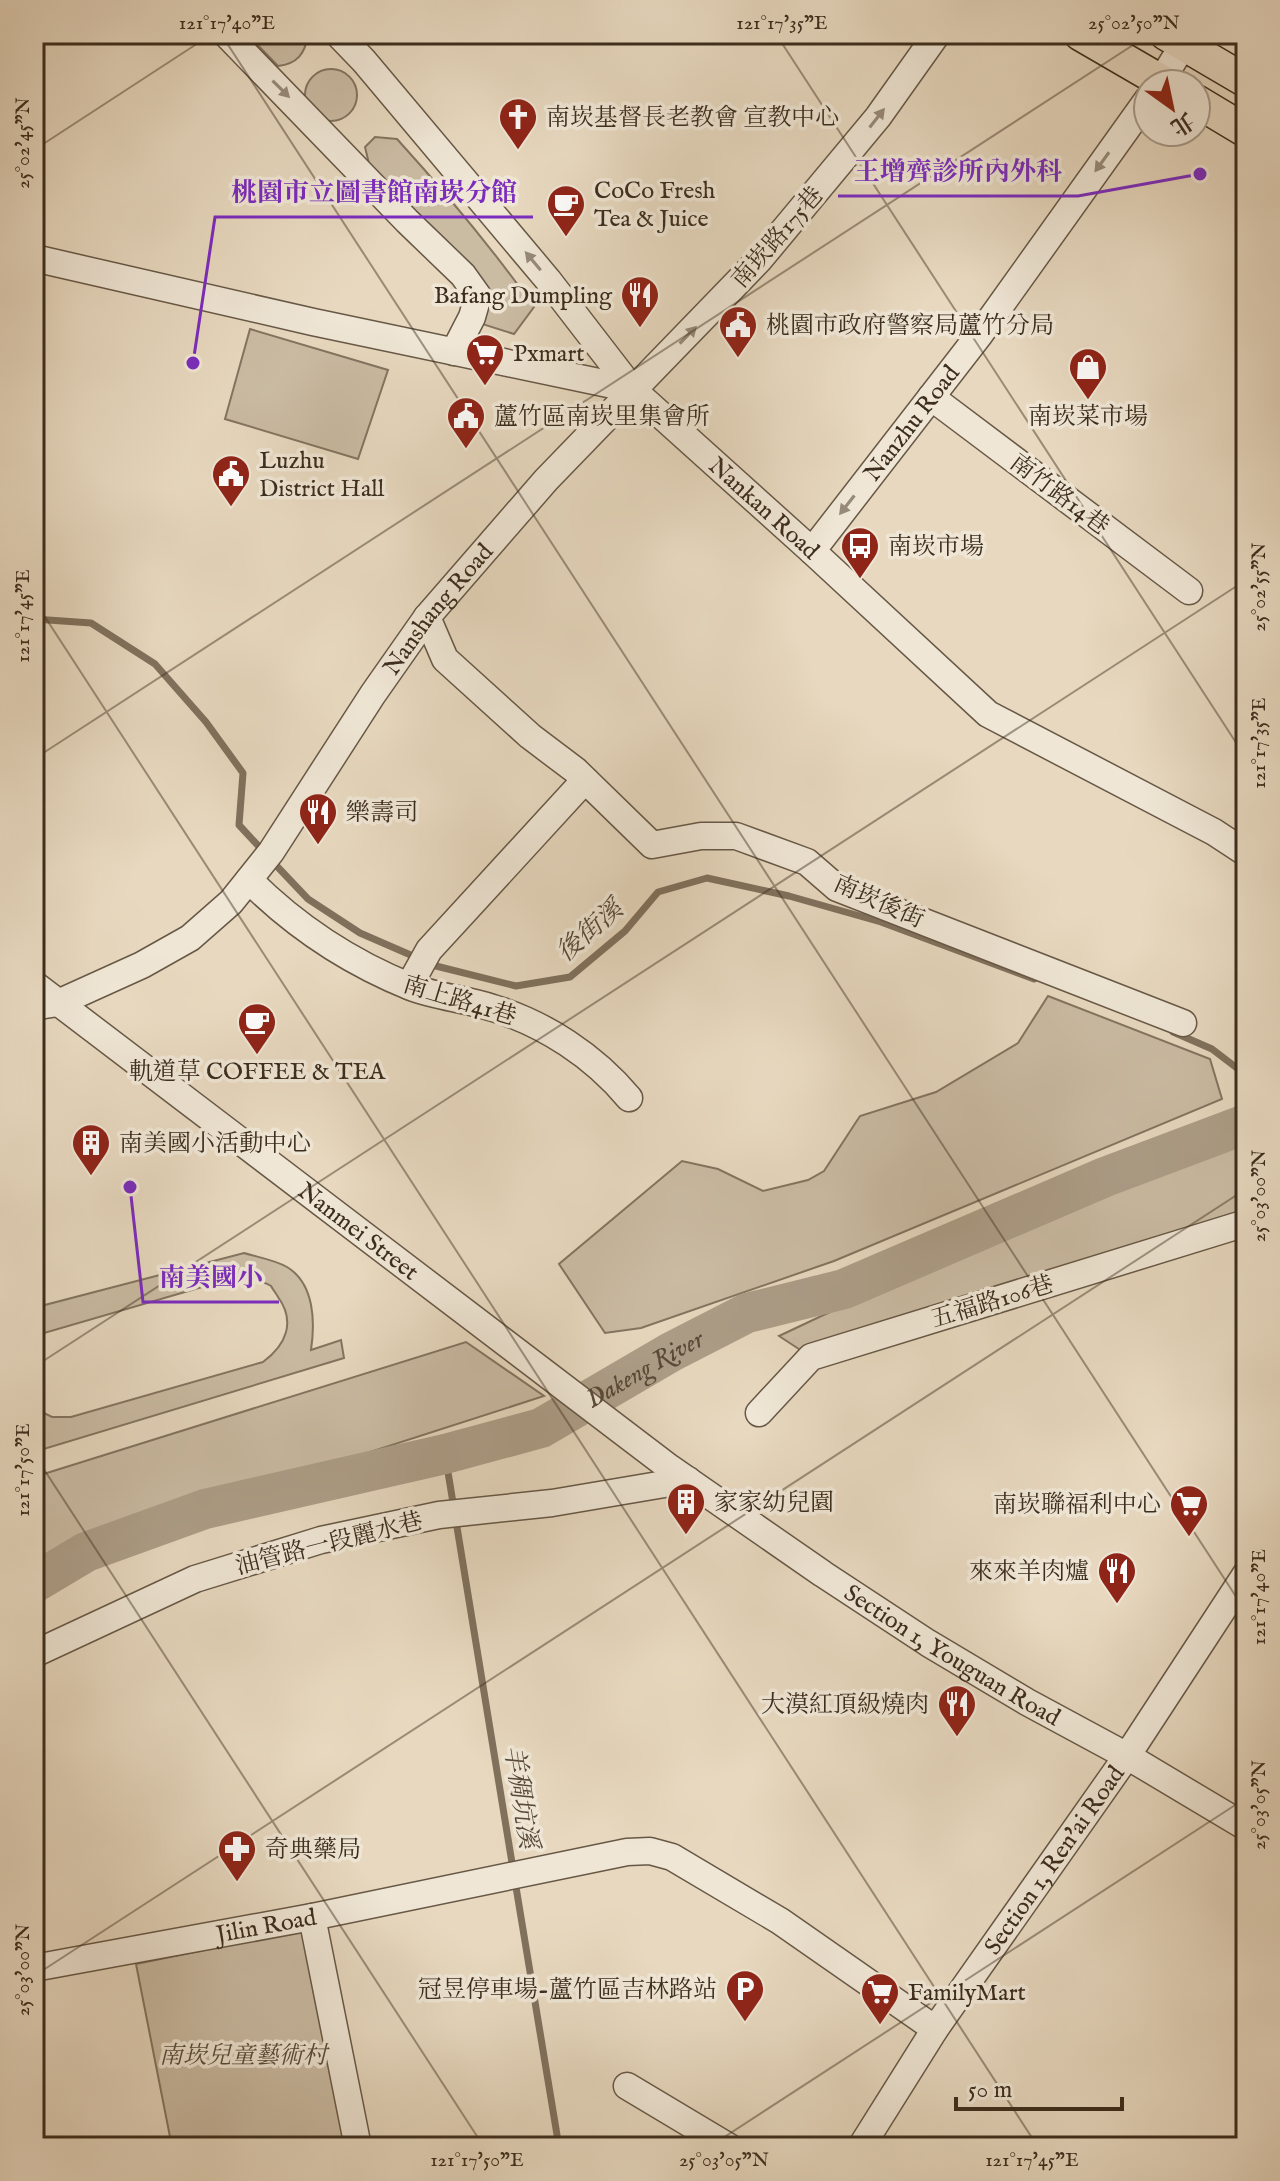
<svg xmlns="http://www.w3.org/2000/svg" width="1280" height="2181" font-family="'IM FELL English','Noto Serif TC',serif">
<rect width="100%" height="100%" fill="#e7d8bf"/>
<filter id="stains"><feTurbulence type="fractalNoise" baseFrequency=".0025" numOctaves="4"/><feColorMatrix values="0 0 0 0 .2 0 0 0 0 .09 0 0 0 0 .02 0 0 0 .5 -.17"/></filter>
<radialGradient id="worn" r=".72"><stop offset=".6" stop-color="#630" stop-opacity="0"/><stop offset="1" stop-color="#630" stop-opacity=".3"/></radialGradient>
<g fill="#cabba3" stroke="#837460" stroke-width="2">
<path d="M 247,34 L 307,34 L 308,35 C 305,54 297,64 278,66 Z"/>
<circle cx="331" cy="95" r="26"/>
<path d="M 375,137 L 397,139 C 446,193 492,248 534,307 L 514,334 L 479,323 L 492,298 L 474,276 L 370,168 L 365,147 Z"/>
<polygon points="250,329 388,370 358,459 225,419"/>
<polygon points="1048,996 1210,1059 1222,1099 834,1261 641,1328 605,1333 559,1264 682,1161 718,1169 763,1191 808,1180 824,1171 860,1116 936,1092 1018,1043"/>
<polygon points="1246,1130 1246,1223 811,1357 779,1336 849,1303 977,1232 1213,1153"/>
<path d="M 244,1253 C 257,1257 275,1260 287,1267 C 315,1284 315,1323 311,1350 L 341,1340 L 344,1358 L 34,1452 L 34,1408 L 52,1417 L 71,1417 L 263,1362 C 286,1345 296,1322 278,1297 C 277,1295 272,1288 271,1286 C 260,1279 246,1279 233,1278 L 34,1336 L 34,1312 L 41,1306 Z"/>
<polygon points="466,1342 544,1396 72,1548 34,1567 34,1477"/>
<polygon points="308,1929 350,2147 172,2147 136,1964"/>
</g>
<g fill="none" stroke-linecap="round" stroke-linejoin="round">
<g stroke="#80715d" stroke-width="7">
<polyline points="34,619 91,623 155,664 206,722 243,773 239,825 264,852"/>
<polyline points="272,861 308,899 360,933 436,966 516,986 570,977 625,931 658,892 707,878 789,896 881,922 1034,979"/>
<polyline points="1173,1032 1212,1049 1246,1075"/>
<polyline points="445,1454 513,1869"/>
<polyline points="515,1881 559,2147"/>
</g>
<path stroke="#ad9e88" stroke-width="40" id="s1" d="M 34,1583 L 86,1552 L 205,1509 L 445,1454 L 541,1428 L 671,1352 L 747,1313 L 844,1289 L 1105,1177 L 1246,1124"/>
<defs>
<g id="minor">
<polyline points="226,34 407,221 463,275 478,296 472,317 454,352"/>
<polyline points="338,34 364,61 548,280 632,389"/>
<polyline points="1159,84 1190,34"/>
<path id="s2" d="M 34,258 L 313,322 L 632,389 L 812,551 L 988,714 L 1214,832 L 1246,853"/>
<polyline points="931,397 1189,591"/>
<path id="s3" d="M 812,551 L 980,334 L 1148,99"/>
<polyline points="427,617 445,659 530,736 575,770 652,845 701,836 736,836 807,862 837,888 1183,1023"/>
<path d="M 249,880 C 296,927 349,962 411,987 C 437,997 466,999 493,1008 C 545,1024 594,1056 629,1098"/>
<path id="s4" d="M 34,984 L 670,1468 L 823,1574 L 928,1643 L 1027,1702 L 1127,1756 L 1246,1827"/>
<polyline points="409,986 429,950 585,780"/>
<path id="s5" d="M 45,1005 L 58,1003 L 142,965 L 190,938 L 231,902 L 271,852 L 373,694 L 427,617 L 546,480 L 759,260 L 878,117 L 937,34"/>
<polyline points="759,1413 811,1357 1246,1223"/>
<polyline points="34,1654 195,1579 321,1540 439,1515 552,1503 688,1480"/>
<polyline points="312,1917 358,2147"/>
<path id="s6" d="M 34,1968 L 312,1917 L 627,1852 L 650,1851 L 672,1857 L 780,1921 L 935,2029"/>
<polyline points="627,2086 729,2147"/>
<path id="s7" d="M 861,2147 L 935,2029 L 1127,1756 L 1246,1574"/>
</g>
<g id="major">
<polyline points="1080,34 1166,84"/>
<polyline points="1166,34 1246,81"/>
<polyline points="1196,101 1246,131"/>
</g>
</defs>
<use href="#minor" stroke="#675846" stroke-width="29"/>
<use href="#major" stroke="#3c2d1d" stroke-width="35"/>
<use href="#minor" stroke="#efe6d5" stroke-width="26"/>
<use href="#major" stroke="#e7d8bf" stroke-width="32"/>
</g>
<defs><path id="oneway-solid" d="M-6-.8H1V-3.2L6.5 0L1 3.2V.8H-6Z" transform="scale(2)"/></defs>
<g fill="#968a79">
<use href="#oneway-solid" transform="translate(281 89) rotate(45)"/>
<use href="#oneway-solid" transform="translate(877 118) rotate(-52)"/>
<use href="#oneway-solid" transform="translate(1102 162) rotate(126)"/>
<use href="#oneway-solid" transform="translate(533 261) rotate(-130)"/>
<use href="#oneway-solid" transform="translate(688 335) rotate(-46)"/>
<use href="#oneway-solid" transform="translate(847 505) rotate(128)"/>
</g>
<path fill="none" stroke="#3c2d1d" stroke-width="2" stroke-opacity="0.45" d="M 221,34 L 1246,1612M 776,34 L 1246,758M 34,150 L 212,34M 34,600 L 1038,2147M 34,759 L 1150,34M 34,1367 L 1246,580M 34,1454 L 484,2147M 34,1976 L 1246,1189M 709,2147 L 1246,1798"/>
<defs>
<symbol id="church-pin" viewBox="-11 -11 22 30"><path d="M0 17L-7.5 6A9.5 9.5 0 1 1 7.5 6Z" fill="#8f2418" stroke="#efe6d5"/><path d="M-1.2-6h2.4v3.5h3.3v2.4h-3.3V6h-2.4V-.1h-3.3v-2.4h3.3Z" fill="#fff"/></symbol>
<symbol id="cafe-pin" viewBox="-11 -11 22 30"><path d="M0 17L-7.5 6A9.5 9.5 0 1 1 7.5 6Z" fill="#8f2418" stroke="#efe6d5"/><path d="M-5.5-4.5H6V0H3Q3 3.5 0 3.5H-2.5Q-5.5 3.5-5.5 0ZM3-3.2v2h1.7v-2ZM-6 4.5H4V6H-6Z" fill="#fff"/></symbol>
<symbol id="restaurant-pin" viewBox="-11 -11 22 30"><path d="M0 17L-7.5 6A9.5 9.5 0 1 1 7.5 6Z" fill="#8f2418" stroke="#efe6d5"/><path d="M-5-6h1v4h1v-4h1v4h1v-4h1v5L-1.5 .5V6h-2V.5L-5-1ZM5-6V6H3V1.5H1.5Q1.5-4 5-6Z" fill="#fff"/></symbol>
<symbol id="civic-pin" viewBox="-11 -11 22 30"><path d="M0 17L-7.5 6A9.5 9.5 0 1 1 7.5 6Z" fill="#8f2418" stroke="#efe6d5"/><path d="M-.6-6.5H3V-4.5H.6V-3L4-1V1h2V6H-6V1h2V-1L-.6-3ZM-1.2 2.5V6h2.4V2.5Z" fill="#fff"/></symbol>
<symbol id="supermarket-pin" viewBox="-11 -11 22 30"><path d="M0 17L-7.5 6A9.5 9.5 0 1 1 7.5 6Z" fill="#8f2418" stroke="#efe6d5"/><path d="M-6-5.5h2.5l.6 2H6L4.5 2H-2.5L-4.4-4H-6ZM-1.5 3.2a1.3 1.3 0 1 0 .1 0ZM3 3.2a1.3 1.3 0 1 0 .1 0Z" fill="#fff"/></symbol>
<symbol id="shop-pin" viewBox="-11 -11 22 30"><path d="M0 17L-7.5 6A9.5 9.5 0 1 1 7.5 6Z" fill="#8f2418" stroke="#efe6d5"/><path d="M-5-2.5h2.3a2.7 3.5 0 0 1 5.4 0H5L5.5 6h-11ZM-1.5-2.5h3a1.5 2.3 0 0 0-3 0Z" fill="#fff"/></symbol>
<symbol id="bus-pin" viewBox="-11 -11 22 30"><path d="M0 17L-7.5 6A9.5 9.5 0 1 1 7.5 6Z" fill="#8f2418" stroke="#efe6d5"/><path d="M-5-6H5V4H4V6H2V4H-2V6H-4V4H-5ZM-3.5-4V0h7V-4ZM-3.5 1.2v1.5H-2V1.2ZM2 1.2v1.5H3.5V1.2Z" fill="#fff"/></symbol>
<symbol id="building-pin" viewBox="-11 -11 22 30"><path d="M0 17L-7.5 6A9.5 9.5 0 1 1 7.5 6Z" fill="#8f2418" stroke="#efe6d5"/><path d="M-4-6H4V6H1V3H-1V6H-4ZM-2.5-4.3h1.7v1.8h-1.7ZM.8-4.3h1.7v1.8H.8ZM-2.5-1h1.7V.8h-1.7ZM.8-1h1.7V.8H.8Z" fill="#fff"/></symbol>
<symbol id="pharmacy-pin" viewBox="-11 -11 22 30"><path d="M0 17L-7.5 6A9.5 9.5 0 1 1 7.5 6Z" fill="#8f2418" stroke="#efe6d5"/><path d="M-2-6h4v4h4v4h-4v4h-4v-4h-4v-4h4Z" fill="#fff"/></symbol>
<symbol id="parking-pin" viewBox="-11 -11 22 30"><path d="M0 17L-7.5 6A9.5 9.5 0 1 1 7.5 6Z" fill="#8f2418" stroke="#efe6d5"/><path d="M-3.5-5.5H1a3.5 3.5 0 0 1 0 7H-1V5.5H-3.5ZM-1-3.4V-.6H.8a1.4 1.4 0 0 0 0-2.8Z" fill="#fff"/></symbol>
</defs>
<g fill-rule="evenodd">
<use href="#church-pin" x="496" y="95" width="44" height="60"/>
<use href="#cafe-pin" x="544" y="182" width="44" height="60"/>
<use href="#restaurant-pin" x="618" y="273" width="44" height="60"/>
<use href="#civic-pin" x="716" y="303" width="44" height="60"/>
<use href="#supermarket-pin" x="463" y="331" width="44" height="60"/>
<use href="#shop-pin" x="1066" y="345" width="44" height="60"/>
<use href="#civic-pin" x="444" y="394" width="44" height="60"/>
<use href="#civic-pin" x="209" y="452" width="44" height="60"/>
<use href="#bus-pin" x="838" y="524" width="44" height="60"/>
<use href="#restaurant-pin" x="296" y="790" width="44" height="60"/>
<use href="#cafe-pin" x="235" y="1000" width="44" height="60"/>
<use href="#building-pin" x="69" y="1121" width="44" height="60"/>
<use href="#building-pin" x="664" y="1480" width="44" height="60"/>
<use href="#supermarket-pin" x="1167" y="1482" width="44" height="60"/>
<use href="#restaurant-pin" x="1095" y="1549" width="44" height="60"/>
<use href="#restaurant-pin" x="935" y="1682" width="44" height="60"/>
<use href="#pharmacy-pin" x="215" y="1827" width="44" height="60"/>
<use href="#parking-pin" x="723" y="1967" width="44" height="60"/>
<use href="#supermarket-pin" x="858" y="1970" width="44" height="60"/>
</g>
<g text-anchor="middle" stroke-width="7" stroke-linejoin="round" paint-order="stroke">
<g font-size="24" fill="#3c2d1d" stroke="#efe6d5" text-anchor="start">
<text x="546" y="125">南崁基督長老教會 宣教中心</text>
<text x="594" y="198">CoCo Fresh<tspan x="594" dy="28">Tea &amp; Juice</tspan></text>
<text x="612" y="303" text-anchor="end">Bafang Dumpling</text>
<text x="766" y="333">桃園市政府警察局蘆竹分局</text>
<text x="513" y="361">Pxmart</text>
<text x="494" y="424">蘆竹區南崁里集會所</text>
<text x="1088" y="424" text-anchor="middle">南崁菜市場</text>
<text x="259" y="468">Luzhu<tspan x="259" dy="28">District Hall</tspan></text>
<text x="888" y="554">南崁市場</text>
<text x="346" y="820">樂壽司</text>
<text x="257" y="1079" text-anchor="middle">軌道草 COFFEE &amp; TEA</text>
<text x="119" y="1151">南美國小活動中心</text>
<text x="714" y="1510">家家幼兒園</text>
<text x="1161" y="1512" text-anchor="end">南崁聯福利中心</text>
<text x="1089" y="1579" text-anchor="end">來來羊肉爐</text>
<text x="929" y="1712" text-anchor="end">大漠紅頂級燒肉</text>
<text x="265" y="1857">奇典藥局</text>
<text x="717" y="1997" text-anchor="end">冠昱停車場-蘆竹區吉林路站</text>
<text x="908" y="2000">FamilyMart</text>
</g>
<g font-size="24" fill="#3c2d1d" stroke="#efe6d5">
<text transform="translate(777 237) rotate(-49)" y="8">南崁路175巷</text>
<text dy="8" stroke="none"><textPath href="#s3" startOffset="162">Nanzhu Road</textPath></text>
<text transform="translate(1060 494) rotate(37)" y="8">南竹路14巷</text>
<text dy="8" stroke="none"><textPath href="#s2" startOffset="790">Nankan Road</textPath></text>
<text dy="8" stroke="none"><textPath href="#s5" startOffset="574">Nanshang Road</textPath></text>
<text transform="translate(879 901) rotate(24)" y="8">南崁後街</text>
<text transform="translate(460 1000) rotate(17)" y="8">南上路41巷</text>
<text dy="8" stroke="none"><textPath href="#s4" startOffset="408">Nanmei Street</textPath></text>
<text transform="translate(992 1301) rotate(-17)" y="8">五福路106巷</text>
<text transform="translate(329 1543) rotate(-14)" y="8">油管路一段麗水巷</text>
<text dy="8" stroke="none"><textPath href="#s4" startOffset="1138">Section 1, Youguan Road</textPath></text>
<text dy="8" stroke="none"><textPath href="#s7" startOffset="346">Section 1, Ren'ai Road</textPath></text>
<text dy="8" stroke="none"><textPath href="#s6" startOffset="236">Jilin Road</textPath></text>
</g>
<g font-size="24" font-style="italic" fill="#584938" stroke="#efe6d5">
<text x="243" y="2063">南崁兒童藝術村</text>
</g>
<g font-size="26" font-style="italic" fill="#584938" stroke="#efe6d5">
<text transform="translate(589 930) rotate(-41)" y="9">後街溪</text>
<text dy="9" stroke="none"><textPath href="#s1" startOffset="652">Dakeng River</textPath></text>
<text transform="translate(522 1797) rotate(81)" y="9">羊稠坑溪</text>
</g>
</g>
<path fill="none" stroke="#7b2cbf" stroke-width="3" d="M1200 174L1078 196H838M193 363L215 217H533M130 1187L143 1302H279"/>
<g fill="#7b2cbf" stroke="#efe6d5" stroke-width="3">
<circle cx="1200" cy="174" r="8"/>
<circle cx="193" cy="363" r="8"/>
<circle cx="130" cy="1187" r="8"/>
</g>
<g font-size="26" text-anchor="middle" font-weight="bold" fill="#7b2cbf" stroke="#efe6d5" stroke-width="7" stroke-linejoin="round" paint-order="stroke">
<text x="958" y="180">王增齊診所內外科</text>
<text x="374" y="201">桃園市立圖書館南崁分館</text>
<text x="211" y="1286">南美國小</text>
</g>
<rect width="1280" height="2181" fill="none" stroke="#e7d8bf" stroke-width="88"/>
<g transform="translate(1172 108) rotate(147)"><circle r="38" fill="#efe6d5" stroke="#a79c8b" stroke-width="2"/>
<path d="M0-6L14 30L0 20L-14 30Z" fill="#8f2418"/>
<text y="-12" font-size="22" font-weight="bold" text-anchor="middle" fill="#3c2d1d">北</text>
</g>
<path d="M956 2097v12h166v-12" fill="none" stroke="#3c2d1d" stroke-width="4"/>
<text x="968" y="2097" font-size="24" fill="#3c2d1d" stroke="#efe6d5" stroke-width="6" paint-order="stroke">50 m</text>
<rect x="44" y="44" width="1192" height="2093" fill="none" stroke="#3c2d1d" stroke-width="3"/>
<g font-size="20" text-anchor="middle" fill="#3c2d1d">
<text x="227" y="29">121°17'40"E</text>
<text x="782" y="29">121°17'35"E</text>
<text x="1134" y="29">25°02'50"N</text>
<text transform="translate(22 143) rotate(-90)" y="7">25°02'45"N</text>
<text transform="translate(1258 587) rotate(-90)" y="7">25°02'55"N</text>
<text transform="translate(22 616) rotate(-90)" y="7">121°17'45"E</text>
<text transform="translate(1258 743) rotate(-90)" y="7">121°17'35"E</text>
<text transform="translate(1258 1196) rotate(-90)" y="7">25°03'00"N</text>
<text transform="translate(22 1470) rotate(-90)" y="7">121°17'50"E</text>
<text transform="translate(1258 1597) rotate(-90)" y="7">121°17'40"E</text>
<text transform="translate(1258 1805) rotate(-90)" y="7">25°03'05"N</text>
<text transform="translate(22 1970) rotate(-90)" y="7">25°03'00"N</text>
<text x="477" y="2166">121°17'50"E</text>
<text x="724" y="2166">25°03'05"N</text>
<text x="1032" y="2166">121°17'45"E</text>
</g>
<rect width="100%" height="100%" filter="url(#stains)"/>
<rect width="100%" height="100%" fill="url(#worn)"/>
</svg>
